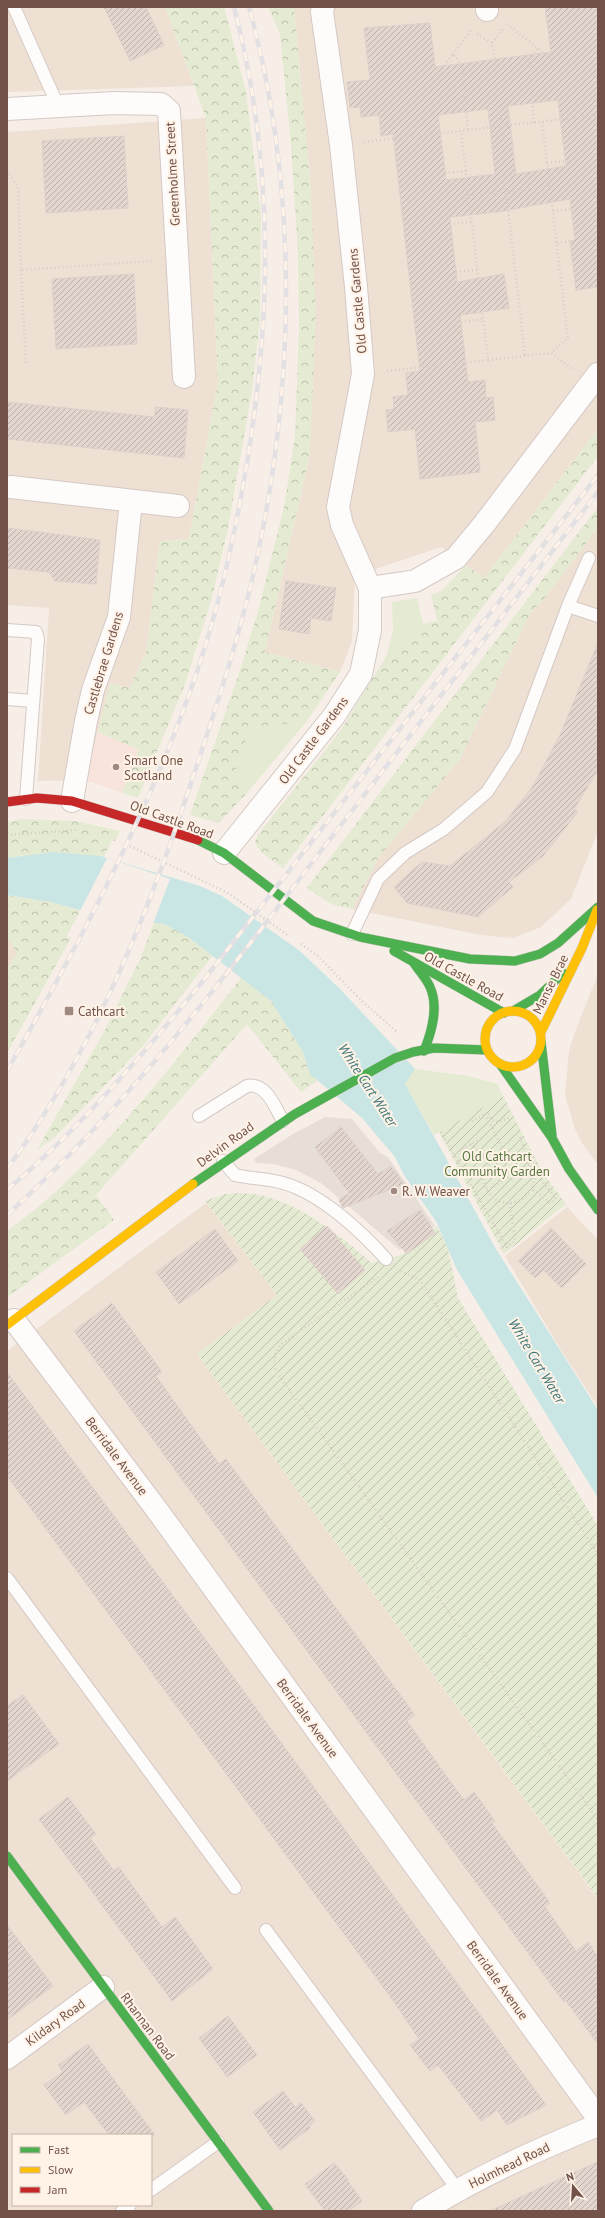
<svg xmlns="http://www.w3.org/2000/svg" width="605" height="2218" font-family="'PT Sans',sans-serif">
<defs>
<pattern id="forest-crowns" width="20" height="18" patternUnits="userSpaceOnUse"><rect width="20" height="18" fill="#e4ebd2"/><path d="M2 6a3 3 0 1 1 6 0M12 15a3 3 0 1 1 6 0" fill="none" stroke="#bdc1ac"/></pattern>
<pattern id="garden-furrows" width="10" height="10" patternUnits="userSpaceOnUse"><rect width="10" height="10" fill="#e4ebd2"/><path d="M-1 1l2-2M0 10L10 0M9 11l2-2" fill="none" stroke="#bdc1ac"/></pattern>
<pattern id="building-hatch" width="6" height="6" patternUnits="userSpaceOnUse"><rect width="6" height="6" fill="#e2d6cf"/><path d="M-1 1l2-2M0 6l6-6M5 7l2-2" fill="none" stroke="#bcb0aa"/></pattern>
</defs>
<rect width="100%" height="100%" fill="#f6eee7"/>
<g fill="#efe0d4" fill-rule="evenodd">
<polygon points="7,7 165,7 194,86 7,92"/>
<polygon points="294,7 598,7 598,429 484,578 441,547 355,576 352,641 340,672 265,652 310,454 311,191"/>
<polygon points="206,118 218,382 189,539 160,541 146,652 130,688 110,683 86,780 38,781 49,608 7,605 7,132"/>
<polygon points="598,528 598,831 571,899 541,927 513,938 481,935 352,909 379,857 460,759 530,613 543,600"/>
<polygon points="10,940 17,953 7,970 7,942"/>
<polygon points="598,974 598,1165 582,1143 575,1129 565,1095 569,1051 575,1032"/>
<path d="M 206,1203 L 277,1295 L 197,1354 L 598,1899 L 598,2211 L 7,2211 L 7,1351 ZM 13,2135 L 151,2135 L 151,2205 L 13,2205 Z"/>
<polygon points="567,1207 598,1240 598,1407 561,1350 505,1256"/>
</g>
<polygon fill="#f9e4dd" points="98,732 139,750 122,793 86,780"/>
<polygon fill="#e8ded8" points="325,1117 352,1119 380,1153 388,1157 435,1226 400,1250 321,1183 296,1170 274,1164 256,1163 254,1159 293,1134"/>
<g fill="#e4ebd2">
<polygon points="417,598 423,624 422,630 387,655 393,629 392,602"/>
<polygon points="306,722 246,794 236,770 250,727"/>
<polygon points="415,1069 469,1076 497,1084 503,1096 434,1135 405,1084"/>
</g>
<g fill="url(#forest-crowns)">
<polygon points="165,7 224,7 246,92 261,214 260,320 252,390 228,528 212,597 185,684 138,798 122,793 139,750 98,732 110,683 130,688 146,652 160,541 189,539 218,382 206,118"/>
<polygon points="268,7 294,7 311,191 316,316 310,454 265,652 340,672 306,722 250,727 236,770 246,794 219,823 190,815 241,667 259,608 284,507 295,437 299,328 298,253 291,145 280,34"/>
<polygon points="598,429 598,456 283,868 262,853 255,843 257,836 341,730 387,655 422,630 423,624 437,621 431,595 443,590 466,565 484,578"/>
<polygon points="598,507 598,528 543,600 530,613 460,759 379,857 352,909 331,904 307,888"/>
<polygon points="21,819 75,821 120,831 115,841 112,840 104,857 54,852 7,858 7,822"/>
<polygon points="7,895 51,902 80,911 66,937 71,938 7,1053 7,970 17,953 10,941 7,942"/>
<path d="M 154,922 C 176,926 195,942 212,956 L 142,1047 L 54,1138 L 37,1150 L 105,1030 L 141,957 Z"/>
<path d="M 241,978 L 271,1001 L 303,1052 L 308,1069 L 317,1081 L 301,1092 L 247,1024 L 96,1195 L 114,1220 L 9,1296 L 7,1295 L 7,1231 C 22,1219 38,1208 52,1195 C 123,1130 182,1053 241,978 Z"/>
</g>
<g fill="url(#garden-furrows)">
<polygon points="503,1096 543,1173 566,1204 504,1254 439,1132"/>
<path d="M 239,1193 C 290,1194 334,1231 372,1263 L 401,1255 L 437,1226 L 448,1249 L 458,1298 L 598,1526 L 598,1898 L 197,1354 L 277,1295 L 205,1201 L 225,1194 Z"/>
</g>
<polygon fill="#c9e6e5" points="54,852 100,856 200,886 222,896 300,951 340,989 415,1069 405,1084 496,1249 598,1410 598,1498 457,1270 437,1223 404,1175 395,1157 362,1118 310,1074 303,1052 271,1001 188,937 164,924 101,916 51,902 7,895 7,858"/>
<polygon fill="#f6eee7" points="107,858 170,879 153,924 129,923 79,913"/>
<g fill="url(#building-hatch)" stroke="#ded0ca" fill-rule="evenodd">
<polygon points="104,7 146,7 164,45 130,61"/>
<path d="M 545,7 L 598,7 L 598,287 L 576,290 L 570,241 L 575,240 L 570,199 L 497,212 L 450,217 L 457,282 L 504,274 L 509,308 L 460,315 L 468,382 L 485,380 L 486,398 L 493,397 L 495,420 L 475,422 L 480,472 L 420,479 L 415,429 L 388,432 L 386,410 L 394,409 L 393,397 L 408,395 L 406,373 L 420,371 L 393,134 L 381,136 L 379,115 L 361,117 L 360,107 L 350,108 L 347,82 L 370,80 L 364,28 L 430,23 L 435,67 L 551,52 ZM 558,100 L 566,166 L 516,174 L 508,106 ZM 488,109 L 495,174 L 446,180 L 438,115 Z"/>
<polygon points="124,136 128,208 46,213 42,141"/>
<polygon points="134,274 137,344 56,349 52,279"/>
<polygon points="7,402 154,417 156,407 188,410 184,458 7,439"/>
<polygon points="7,528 100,540 96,584 55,581 49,572 7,568"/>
<polygon points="286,581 336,588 331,621 311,618 309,634 279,629"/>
<polygon points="598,643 598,770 574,809 578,812 543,856 509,882 513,887 478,917 407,903 394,887 422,862 450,866 506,821 533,786 560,735"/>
<polygon points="341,1127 378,1174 391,1166 404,1184 343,1208 339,1200 349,1193 315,1147"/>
<polygon points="420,1210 435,1233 407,1254 387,1231"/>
<polygon points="327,1226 365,1270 338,1294 300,1249"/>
<polygon points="551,1228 586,1264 562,1288 543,1270 535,1278 518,1261"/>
<polygon points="215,1229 238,1261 179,1304 156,1272"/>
<polygon points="112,1303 162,1372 156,1376 219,1464 226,1459 415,1715 407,1721 442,1770 464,1800 474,1792 495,1821 492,1823 550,1903 545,1907 576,1951 588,1942 598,1957 598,2044 566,2001 564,2002 401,1780 74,1331"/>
<polygon points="7,1372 220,1659 546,2105 507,2125 497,2110 481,2121 438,2065 430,2071 410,2045 419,2039 392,1999 7,1476"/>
<polygon points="23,1695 59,1744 7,1781 7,1706"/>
<polygon points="68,1797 96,1834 90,1838 114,1871 119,1867 162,1927 175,1917 213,1969 172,2001 39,1819"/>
<polygon points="7,1925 53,1986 7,2020"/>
<polygon points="228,2016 257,2055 227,2077 199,2038"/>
<polygon points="88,2044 136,2110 155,2135 109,2135 84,2102 66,2115 44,2085 63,2072 58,2065"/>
<polygon points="283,2091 295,2107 301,2103 315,2121 309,2126 310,2128 280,2150 253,2112"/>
<polygon points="598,2162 598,2211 490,2211 542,2187"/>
<polygon points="334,2163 348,2179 347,2180 362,2201 349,2211 325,2211 305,2184"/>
</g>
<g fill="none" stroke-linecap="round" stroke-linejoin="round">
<defs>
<g id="lane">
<polyline points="14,7 58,106"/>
<polyline points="568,606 598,616"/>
<polyline points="7,630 36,632 38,639 26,799"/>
<polyline points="7,699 33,701"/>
<polyline points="352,934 378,879 405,853 444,829 487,792 515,749 568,606 589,558"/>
<path d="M 199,1116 L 247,1086 C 266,1082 275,1107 283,1121"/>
<path d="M 223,1161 L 235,1175 C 251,1179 267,1178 283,1183 C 320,1193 361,1231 386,1259"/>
<polyline points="7,1578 235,1888"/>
<polyline points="266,1930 458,2190"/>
<polyline points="151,2190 218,2142"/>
<polyline points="122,2211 130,2205"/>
</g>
<g id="street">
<polyline points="487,7 487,10"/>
<polyline points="7,109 114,103 161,104 169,111 184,377"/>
<polyline points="11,487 178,506"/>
<polyline points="370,588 415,581 456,558 485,523 598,374"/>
<polyline points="72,801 86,721 93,690 119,617 131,501"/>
<polyline points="224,853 334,716 361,674 370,630 370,588 342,525 338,507 363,374 356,287 341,145 322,12 323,7"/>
<polyline points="14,1320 157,1510 598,2118"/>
<polyline points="7,2058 103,1987"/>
<path d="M 423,2211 C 479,2176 537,2150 598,2125"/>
</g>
<g id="fast">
<polyline points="198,840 224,853 313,921 360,937 470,959 515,961 540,954 558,943 598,907"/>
<polyline points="394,951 504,1013"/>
<path d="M 414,963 C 419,971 426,978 430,987 C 439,1007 432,1031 424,1051"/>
<polyline points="513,1011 540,995 563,973"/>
<polyline points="541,1042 552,1135"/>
<polyline points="500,1064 552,1138 569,1169 598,1210"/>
<polyline points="193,1184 295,1114 395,1058 413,1052 434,1048 487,1050"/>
<polyline points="7,1856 269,2211"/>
</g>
<g id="slow">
<circle cx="513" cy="1039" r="28"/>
<polyline points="541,1032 582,948 597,910"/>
<polyline points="7,1325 193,1184"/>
</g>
<polyline id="jam" points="7,802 37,798 72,801 198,840"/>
</defs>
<use href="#lane" stroke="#d4c9c4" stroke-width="14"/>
<use href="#street" stroke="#d4c9c4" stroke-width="24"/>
<use href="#fast" stroke="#d4c9c4" stroke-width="10"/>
<use href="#slow" stroke="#d4c9c4" stroke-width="10"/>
<use href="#jam" stroke="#d4c9c4" stroke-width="10"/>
<g stroke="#d7ccc9" stroke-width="2.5" stroke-dasharray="1 3" stroke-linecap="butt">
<polyline points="507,24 553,60"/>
<polyline points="477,34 492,43 495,59"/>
<polyline points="492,43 503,29"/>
<polyline points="453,54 472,29"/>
<polyline points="437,75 453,54 462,66 468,130"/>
<polyline points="500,107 502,127"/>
<polyline points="542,122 568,338 551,353"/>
<polyline points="534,123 529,59 538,48"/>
<polyline points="364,142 598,115"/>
<polyline points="547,163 566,161"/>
<polyline points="7,171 18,187 21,270 153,261"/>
<polyline points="445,173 466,171"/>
<polyline points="506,191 525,356"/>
<polyline points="469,196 550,186"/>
<polyline points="553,211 571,209"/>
<polyline points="450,224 472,222"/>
<polyline points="557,243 570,241"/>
<polyline points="21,270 26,365"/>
<polyline points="456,272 477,270"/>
<polyline points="461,322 483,319"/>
<polyline points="488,360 551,353 572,369"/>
<polyline points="387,371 488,360 461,131"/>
<polyline points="7,835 76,830"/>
<polyline points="130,846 228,893 289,936"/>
<polyline points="301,944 318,956 362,1001 396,1031"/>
<polyline points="485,1114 505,1153"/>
<polyline points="472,1121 488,1112 492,1120 498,1122 509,1118"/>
<polyline points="441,1132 507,1247 515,1241 510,1203"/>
<polyline points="520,1137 526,1152 537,1166 542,1181 556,1198 550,1203 532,1189"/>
<polyline points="471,1144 490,1160"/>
<polyline points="459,1151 482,1138"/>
<circle cx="509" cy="1178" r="25"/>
<polyline points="487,1190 531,1164"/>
<polyline points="401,1271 420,1280 598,1554"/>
<path d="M 378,1277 L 283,1343 C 274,1352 273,1359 276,1371 L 598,1820"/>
</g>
<use href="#lane" stroke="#fefcfb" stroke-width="12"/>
<use href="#street" stroke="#fefcfb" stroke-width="22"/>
<use href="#fast" stroke="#4caf50" stroke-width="9"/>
<use href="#slow" stroke="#ffc107" stroke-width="9"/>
<use href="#jam" stroke="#c62828" stroke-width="9"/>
<defs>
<g id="rail">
<path d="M 7,1071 C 76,949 143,824 190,692 C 212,631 228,567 240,502 C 272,336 277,172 234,7"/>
<path d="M 7,1169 C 90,1056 143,927 187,795 C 214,714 242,632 259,548 C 296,371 297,182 249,7"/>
<path d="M 7,1190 C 78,1130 140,1058 199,986 L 598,475"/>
<path d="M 7,1215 C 124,1109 219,985 314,860 C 409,737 503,615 598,492"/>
</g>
</defs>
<use href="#rail" stroke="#e3e0e3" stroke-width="4.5"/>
<use href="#rail" stroke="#fff2e7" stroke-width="3" stroke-dasharray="9" stroke-linecap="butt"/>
</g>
<g fill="#a08980" stroke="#fff2e7" stroke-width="1.5">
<circle cx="116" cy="767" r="4"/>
<rect x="64" y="1006" width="10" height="10" rx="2"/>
<circle cx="394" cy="1191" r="4"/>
</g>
<g text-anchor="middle" stroke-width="4" stroke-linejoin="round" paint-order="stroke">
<g font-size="13" fill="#725249" stroke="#fff2e7">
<text transform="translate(172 174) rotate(-93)" y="5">Greenholme Street</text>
<text transform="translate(357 301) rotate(-95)" y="5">Old Castle Gardens</text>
<text transform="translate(103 663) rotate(-73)" y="5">Castlebrae Gardens</text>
<text transform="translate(313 740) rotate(-53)" y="5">Old Castle Gardens</text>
<text transform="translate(172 819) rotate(20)" y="5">Old Castle Road</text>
<text transform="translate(464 976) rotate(29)" y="5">Old Castle Road</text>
<text transform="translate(550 984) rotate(-64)" y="5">Manse Brae</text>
<text transform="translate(225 1144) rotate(-36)" y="5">Delvin Road</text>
<text transform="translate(117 1456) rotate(53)" y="5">Berridale Avenue</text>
<text transform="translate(308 1718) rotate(54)" y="5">Berridale Avenue</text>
<text transform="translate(498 1980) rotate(54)" y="5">Berridale Avenue</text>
<text transform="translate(55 2022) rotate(-36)" y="5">Kildary Road</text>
<text transform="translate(148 2026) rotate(53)" y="5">Rhannan Road</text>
<text transform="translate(509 2165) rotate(-26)" y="5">Holmhead Road</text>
</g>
<g font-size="13" fill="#725249" stroke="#fff2e7" text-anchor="start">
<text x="124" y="765">Smart One<tspan x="124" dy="15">Scotland</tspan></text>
<text x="78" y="1016">Cathcart</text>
<text x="402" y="1196">R. W. Weaver</text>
</g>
<g font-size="13" fill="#587841" stroke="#fff2e7">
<text x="497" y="1161">Old Cathcart<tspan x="497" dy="15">Community Garden</tspan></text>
</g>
<g font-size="14" font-style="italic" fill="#3d7678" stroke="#fff2e7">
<text transform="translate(368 1085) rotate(57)" y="5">White Cart Water</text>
<text transform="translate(537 1361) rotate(59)" y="5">White Cart Water</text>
</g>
</g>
<rect width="605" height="2218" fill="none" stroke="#725249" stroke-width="16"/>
<rect x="12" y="2134" width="140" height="72" fill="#fff2e7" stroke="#c7b2a8"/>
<rect x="20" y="2147" width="20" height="6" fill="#4caf50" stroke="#c7b2a8"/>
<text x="48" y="2154" font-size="12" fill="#725249">Fast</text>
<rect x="20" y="2167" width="20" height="6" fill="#ffc107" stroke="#c7b2a8"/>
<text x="48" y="2174" font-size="12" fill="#725249">Slow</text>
<rect x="20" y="2187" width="20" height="6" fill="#c62828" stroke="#c7b2a8"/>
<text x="48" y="2194" font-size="12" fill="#725249">Jam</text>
<g transform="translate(573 2186) rotate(342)" stroke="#fff2e7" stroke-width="3" paint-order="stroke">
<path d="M0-3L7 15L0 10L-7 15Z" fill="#725249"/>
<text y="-6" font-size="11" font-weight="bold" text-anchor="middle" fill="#725249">N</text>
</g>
</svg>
